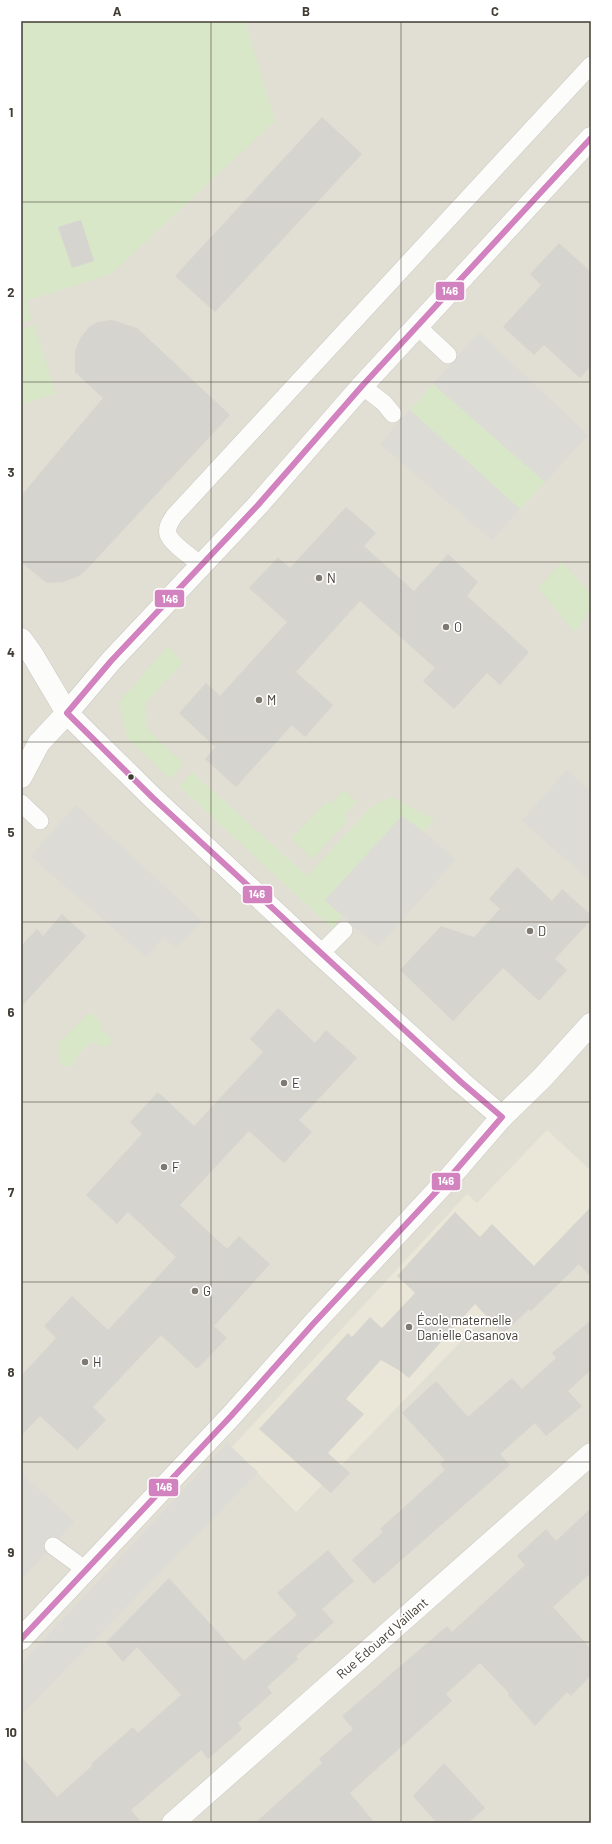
<svg xmlns="http://www.w3.org/2000/svg" width="612" height="1844" font-family="Barlow,sans-serif">
<rect width="100%" height="100%" fill="#edece6"/>
<rect fill="#e1ded3" x="21" y="21" width="570" height="1802"/>
<polygon fill="#ebe7d8" points="547,1130 591,1171 591,1207 296,1512 232,1447 467,1194 477,1203"/>
<g fill="#d8e7c7">
<polygon points="21,21 245,21 275,121 111,274 26,301 32,320 21,323"/>
<polygon points="34,325 56,393 21,405 21,329"/>
<polygon points="433,384 545,482 520,509 410,410"/>
<polygon points="562,562 591,594 591,608 575,632 538,588"/>
<polygon points="168,646 183,662 145,704 147,729 184,764 170,779 127,738 119,702"/>
<polygon points="192,772 307,876 370,808 390,797 434,819 423,832 402,816 325,901 342,915 332,928 180,787"/>
<polygon points="344,790 357,802 344,815 348,820 313,859 291,839 327,801 331,804"/>
<path d="M 89,1013 C 98,1017 101,1020 102,1030 L 112,1040 L 107,1047 L 91,1042 L 77,1056 L 74,1063 L 68,1067 L 62,1066 L 59,1058 L 58,1043 Z"/>
</g>
<g fill="#dcdbd6">
<polygon points="479,332 588,435 545,482 433,384"/>
<polygon points="410,410 520,509 492,540 380,444"/>
<polygon points="567,770 591,792 591,881 522,821"/>
<polygon points="76,805 202,921 176,948 163,937 146,957 31,856"/>
<polygon points="402,816 428,835 455,860 378,947 325,900"/>
<polygon points="227,1443 258,1472 21,1715 21,1664"/>
<polygon points="21,1473 74,1522 21,1580"/>
</g>
<g fill="#d6d4cf">
<polygon points="322,117 362,154 215,312 175,276"/>
<polygon points="81,220 94,261 72,268 58,227"/>
<polygon points="559,243 591,272 591,366 580,378 544,345 534,355 503,327 541,285 530,274"/>
<polygon points="112,320 137,328 230,415 87,569 79,576 63,582 47,583 21,562 21,496 103,398 75,372 75,351 81,337 90,326 98,322"/>
<polygon points="346,507 376,533 364,546 414,591 448,554 478,582 467,596 529,652 500,685 487,673 454,709 423,681 435,668 360,601 296,672 333,705 305,737 292,725 236,787 205,759 215,747 179,713 206,683 220,696 287,622 249,588 278,557 290,568"/>
<polygon points="517,867 552,901 562,889 591,915 591,920 555,959 567,970 539,1001 503,968 453,1021 400,970 441,926 474,937 500,909 489,899"/>
<polygon points="62,914 86,936 21,1007 21,946 37,929 43,936"/>
<polygon points="278,1008 315,1043 326,1030 357,1058 299,1120 312,1132 284,1163 249,1131 180,1205 227,1249 239,1236 270,1264 214,1326 227,1338 197,1369 161,1335 93,1407 106,1420 77,1450 40,1416 21,1436 21,1376 56,1338 44,1326 72,1296 108,1330 176,1257 128,1212 117,1224 86,1195 142,1134 130,1122 158,1092 194,1126 263,1052 250,1039"/>
<polygon points="591,1207 591,1277 579,1264 531,1311 529,1309 503,1334 475,1304 409,1378 400,1371 381,1360 346,1399 364,1414 328,1453 350,1473 331,1493 259,1429 348,1333 352,1337 370,1317 382,1328 415,1293 397,1276 455,1212 480,1237 492,1224 534,1266"/>
<polygon points="591,1320 591,1370 568,1391 582,1406 546,1436 535,1423 500,1454 510,1465 374,1584 352,1560 383,1532 380,1529 445,1470 440,1464 445,1460 402,1413 436,1381 468,1417 512,1378 522,1389 556,1358 552,1353"/>
<polygon points="591,1508 591,1573 553,1607 591,1649 591,1675 571,1696 567,1692 535,1726 508,1695 509,1693 480,1663 446,1694 452,1701 350,1793 375,1823 255,1823 322,1763 319,1759 353,1729 342,1716 447,1626 452,1632 525,1565 517,1556 546,1529 556,1541"/>
<polygon points="328,1550 354,1581 322,1609 334,1622 296,1656 298,1659 267,1687 272,1693 238,1723 242,1729 208,1759 201,1750 131,1810 142,1823 21,1823 21,1756 57,1797 92,1766 91,1764 133,1727 138,1733 181,1695 137,1647 123,1662 106,1642 169,1578 244,1661 297,1615 277,1593"/>
<polygon points="444,1763 485,1808 468,1823 437,1823 413,1796"/>
</g>
<g fill="none" stroke-linecap="round" stroke-linejoin="round">
<defs>
<g id="service">
<polyline points="418,327 448,355"/>
<polyline points="362,386 384,403 393,414"/>
<path d="M 201,565 C 193,558 171,544 168,534 C 166,527 171,521 174,516 L 591,65"/>
<polyline points="21,803 40,821"/>
<polyline points="320,954 344,930"/>
<polyline points="53,1546 86,1570"/>
</g>
<g id="minor">
<polyline points="21,639 32,654 67,713 91,737 153,798 320,954 461,1082 502,1117"/>
<polyline points="21,777 39,743 67,713 111,661 258,505 362,386 591,138"/>
<polyline points="21,1639 231,1416 313,1324 450,1177 502,1117 542,1078 591,1024"/>
<polyline points="173,1823 591,1454"/>
</g>
</defs>
<use href="#service" stroke="#c9c8c2" stroke-width="18"/>
<use href="#minor" stroke="#c9c8c2" stroke-width="23"/>
<use href="#service" stroke="#fcfcfb" stroke-width="17"/>
<use href="#minor" stroke="#fcfcfb" stroke-width="22"/>
<defs>
<polyline id="bus-1" points="21,1639 231,1416 313,1324 450,1177 502,1117 461,1082 153,798 67,713 111,661 258,505 362,386 591,138"/>
</defs>
<use href="#bus-1" stroke="#fff" stroke-width="9"/>
<use href="#bus-1" stroke="#d282be" stroke-width="6"/>
</g>
<path fill="none" stroke="#423d34" stroke-width="1" stroke-opacity="0.55" d="M 211,21 L 211,1823M 401,21 L 401,1823M 21,202 L 591,202M 21,382 L 591,382M 21,562 L 591,562M 21,742 L 591,742M 21,922 L 591,922M 21,1102 L 591,1102M 21,1282 L 591,1282M 21,1462 L 591,1462M 21,1642 L 591,1642"/>
<g fill="#7e7a72" stroke="#fff" stroke-width="1.5">
<circle cx="319" cy="578" r="4"/>
<circle cx="446" cy="627" r="4"/>
<circle cx="259" cy="700" r="4"/>
<circle cx="530" cy="931" r="4"/>
<circle cx="284" cy="1083" r="4"/>
<circle cx="164" cy="1167" r="4"/>
<circle cx="195" cy="1291" r="4"/>
<circle cx="409" cy="1327" r="4"/>
<circle cx="85" cy="1362" r="4"/>
</g>
<circle fill="#423d34" stroke="#fff" stroke-width="1.5" cx="131" cy="777" r="3.5"/>
<g text-anchor="middle" stroke-width="3.5" stroke-linejoin="round" paint-order="stroke">
<g font-size="13" fill="#423d34" stroke="#fff" text-anchor="start">
<text x="327" y="583">N</text>
<text x="454" y="632">O</text>
<text x="267" y="705">M</text>
<text x="538" y="936">D</text>
<text x="292" y="1088">E</text>
<text x="172" y="1172">F</text>
<text x="203" y="1296">G</text>
<text x="417" y="1325">École maternelle<tspan x="417" dy="15">Danielle Casanova</tspan></text>
<text x="93" y="1367">H</text>
</g>
<g font-size="13" fill="#423d34" stroke="#fff">
<text transform="translate(382 1638) rotate(-41)" y="5">Rue Édouard Vaillant</text>
</g>
</g>
<g stroke="#fff" stroke-width="1.5">
<rect x="435" y="281" width="30" height="20" rx="4" fill="#d282be"/>
<rect x="154" y="589" width="31" height="19" rx="4" fill="#d282be"/>
<rect x="242" y="885" width="31" height="19" rx="4" fill="#d282be"/>
<rect x="431" y="1172" width="30" height="19" rx="4" fill="#d282be"/>
<rect x="148" y="1478" width="31" height="19" rx="4" fill="#d282be"/>
</g>
<g font-size="11" text-anchor="middle" font-weight="bold" fill="#fff">
<text x="450" y="295">146</text>
<text x="170" y="603">146</text>
<text x="257" y="898">146</text>
<text x="446" y="1185">146</text>
<text x="164" y="1491">146</text>
</g>
<rect width="612" height="1844" fill="none" stroke="#ffffff" stroke-width="44"/>
<rect x="22" y="22" width="568" height="1800" fill="none" stroke="#423d34" stroke-width="1.5"/>
<g font-size="13" text-anchor="middle" font-weight="bold" fill="#423d34">
<text x="117" y="16">A</text>
<text x="306" y="16">B</text>
<text x="495" y="16">C</text>
<text x="11" y="117">1</text>
<text x="11" y="297">2</text>
<text x="11" y="477">3</text>
<text x="11" y="657">4</text>
<text x="11" y="837">5</text>
<text x="11" y="1017">6</text>
<text x="11" y="1197">7</text>
<text x="11" y="1377">8</text>
<text x="11" y="1557">9</text>
<text x="11" y="1737">10</text>
</g>
</svg>
